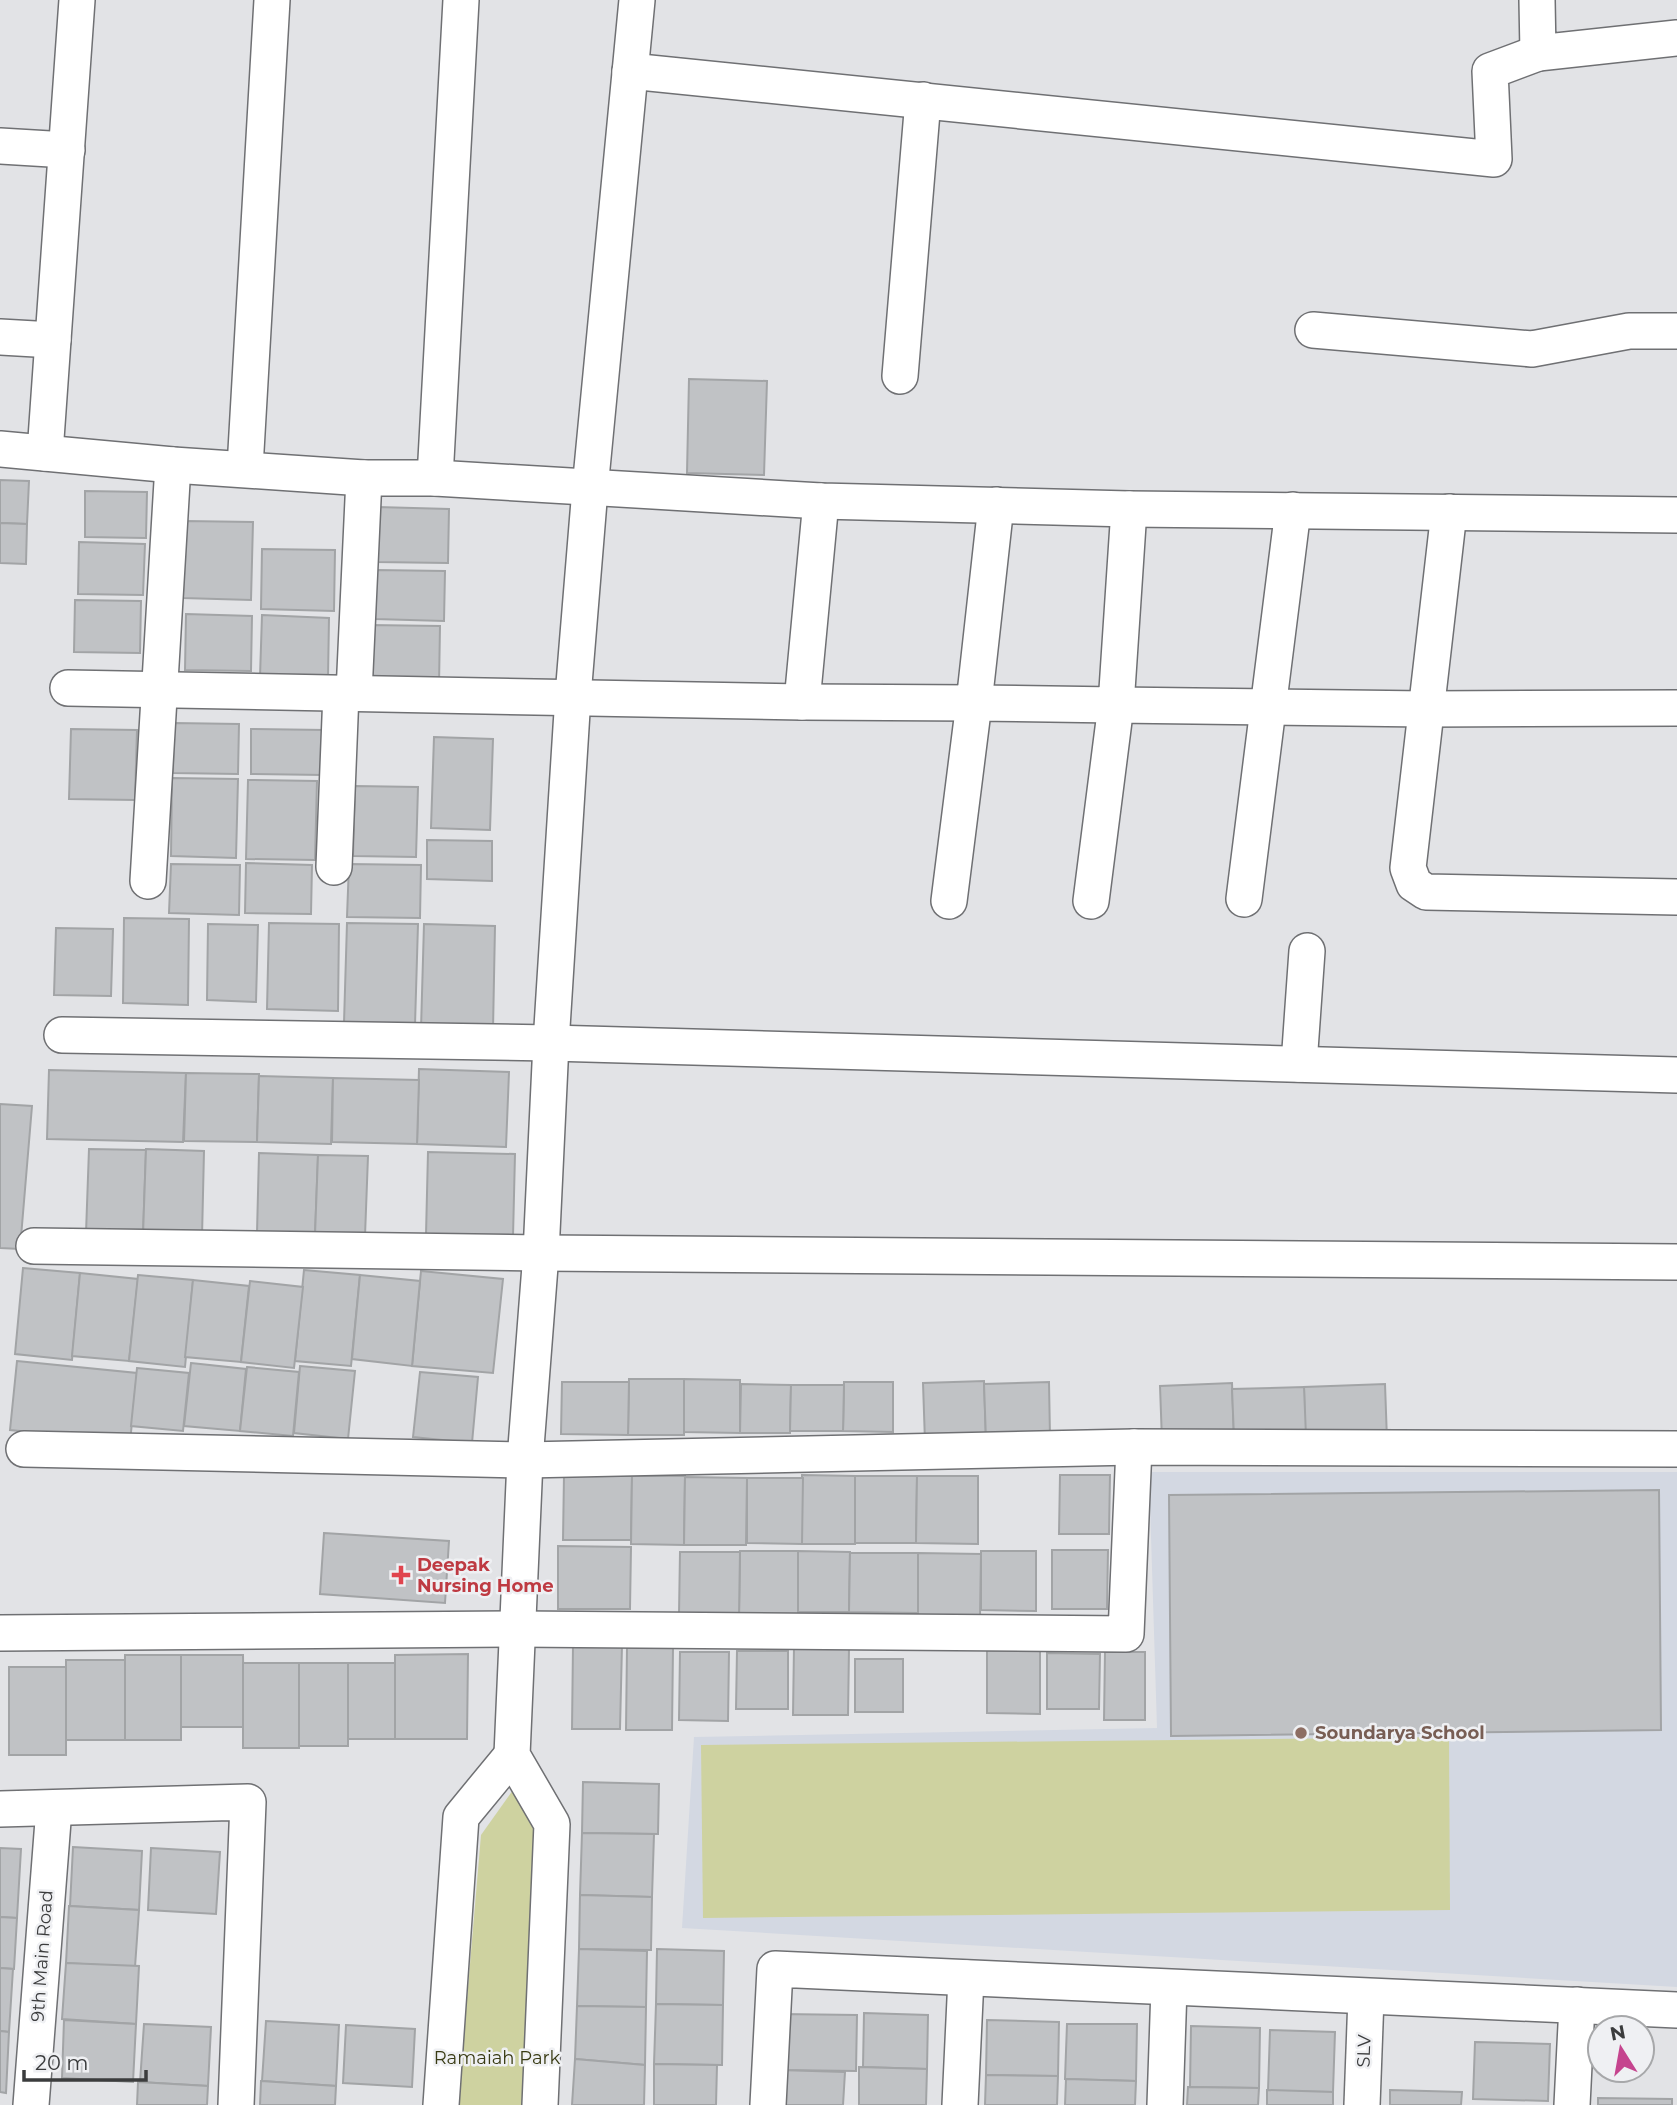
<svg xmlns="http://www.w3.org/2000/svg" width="1677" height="2105" font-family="Montserrat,sans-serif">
<rect width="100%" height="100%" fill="#e2e3e6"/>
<polygon fill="#d3d8e2" points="1149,1472 1677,1472 1677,1987 682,1928 694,1737 1157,1728"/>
<g fill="#ced2a0">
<polygon points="1449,1737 1450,1910 703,1918 701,1745"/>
<polygon points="513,1790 540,1842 529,2105 458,2105 481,1835"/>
</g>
<g fill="#c0c2c5" stroke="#a2a4a6" stroke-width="2">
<polygon points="689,379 767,381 764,475 687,473"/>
<polygon points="0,480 29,481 27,524 0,523"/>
<polygon points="85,491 147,492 146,538 85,537"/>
<polygon points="377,507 449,509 448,563 376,562"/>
<polygon points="185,521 253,522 251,600 183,598"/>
<polygon points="0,523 27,524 26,564 0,563"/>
<polygon points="79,542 145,544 143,595 78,594"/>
<polygon points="262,549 335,550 334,611 261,609"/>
<polygon points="376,570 445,571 444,621 375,619"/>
<polygon points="75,600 141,601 140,653 74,652"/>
<polygon points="186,614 252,616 251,671 185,670"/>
<polygon points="262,615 329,618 328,678 260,677"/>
<polygon points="369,625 440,626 439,685 368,683"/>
<polygon points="174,723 239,724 238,774 173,773"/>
<polygon points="71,729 137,730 135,800 69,799"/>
<polygon points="251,729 325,730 323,775 251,774"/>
<polygon points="434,737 493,739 490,830 431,828"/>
<polygon points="172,778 238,779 236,858 171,856"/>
<polygon points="248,780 317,781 315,860 246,859"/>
<polygon points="355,786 418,787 416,857 353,856"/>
<polygon points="427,840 492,841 492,881 427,879"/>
<polygon points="246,863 312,865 311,914 245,913"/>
<polygon points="171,864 240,865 239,915 169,913"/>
<polygon points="349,864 421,865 420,918 347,917"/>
<polygon points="124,918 189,919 188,1005 123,1003"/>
<polygon points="269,923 339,924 338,1011 267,1009"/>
<polygon points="347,923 418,924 415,1025 344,1023"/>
<polygon points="208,924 258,925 256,1002 207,1000"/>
<polygon points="424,924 495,926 493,1030 421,1029"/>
<polygon points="56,928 113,929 111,996 54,995"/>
<polygon points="419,1069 509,1072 506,1147 417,1144"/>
<polygon points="49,1070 186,1073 183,1142 47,1139"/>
<polygon points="186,1073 259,1074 257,1142 184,1141"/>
<polygon points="259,1076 333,1078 331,1144 257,1142"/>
<polygon points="333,1078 419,1080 417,1144 332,1142"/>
<polygon points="0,1104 32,1106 20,1249 0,1248"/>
<polygon points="89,1149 146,1150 143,1235 86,1233"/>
<polygon points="146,1149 204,1151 202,1237 143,1235"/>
<polygon points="428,1152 515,1154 513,1237 426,1235"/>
<polygon points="259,1153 318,1155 315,1235 257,1233"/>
<polygon points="318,1155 368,1156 365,1236 315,1235"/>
<polygon points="23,1268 80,1273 72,1360 15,1354"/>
<polygon points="304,1270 360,1275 351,1366 295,1361"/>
<polygon points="421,1271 503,1279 493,1373 412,1366"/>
<polygon points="80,1273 138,1279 129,1361 72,1356"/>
<polygon points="138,1275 193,1280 185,1367 129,1361"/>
<polygon points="360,1275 420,1281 412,1366 352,1359"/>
<polygon points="193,1280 249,1286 241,1362 185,1357"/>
<polygon points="250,1281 303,1287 294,1368 241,1362"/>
<polygon points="17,1361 137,1373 130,1442 10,1430"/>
<polygon points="191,1363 246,1369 240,1431 184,1426"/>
<polygon points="300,1366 355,1371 348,1439 294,1433"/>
<polygon points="247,1367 299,1372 293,1436 240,1431"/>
<polygon points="137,1368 189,1373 183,1431 131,1426"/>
<polygon points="420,1372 478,1377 472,1443 413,1437"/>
<polygon points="629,1379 684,1379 684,1435 628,1435"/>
<polygon points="684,1379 740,1380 740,1433 684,1432"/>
<polygon points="984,1381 986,1440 925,1442 923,1383"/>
<polygon points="562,1382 629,1382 628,1435 561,1434"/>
<polygon points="844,1382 893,1382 893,1432 843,1431"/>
<polygon points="1049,1382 1050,1437 986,1440 984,1384"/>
<polygon points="1232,1383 1234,1438 1162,1441 1160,1386"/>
<polygon points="741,1384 791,1385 790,1433 740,1433"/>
<polygon points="1385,1384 1387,1440 1305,1442 1304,1387"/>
<polygon points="791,1385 844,1385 843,1431 790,1431"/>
<polygon points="1304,1387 1306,1436 1234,1438 1232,1389"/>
<polygon points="564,1475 632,1476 631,1540 563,1540"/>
<polygon points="802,1475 855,1476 855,1544 802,1544"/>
<polygon points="1060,1475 1110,1475 1109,1534 1059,1534"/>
<polygon points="632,1476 685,1476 684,1545 631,1544"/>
<polygon points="855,1476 917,1476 916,1543 855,1543"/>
<polygon points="917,1476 978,1476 978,1544 916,1543"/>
<polygon points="685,1477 747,1478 746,1545 684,1545"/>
<polygon points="747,1478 803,1478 802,1544 747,1543"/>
<polygon points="1659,1490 1661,1730 1171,1736 1169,1495"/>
<polygon points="324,1533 449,1541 445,1603 320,1594"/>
<polygon points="558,1546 631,1547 630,1609 558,1609"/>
<polygon points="1052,1550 1108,1550 1107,1609 1052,1609"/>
<polygon points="740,1551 798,1551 798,1616 739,1616"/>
<polygon points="798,1551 850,1552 849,1612 798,1612"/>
<polygon points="981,1551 1036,1551 1036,1611 981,1610"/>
<polygon points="680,1552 740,1552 739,1616 679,1615"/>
<polygon points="850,1553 918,1553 918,1613 849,1612"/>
<polygon points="918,1553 981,1554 980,1617 918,1617"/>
<polygon points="573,1645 622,1645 620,1729 572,1729"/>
<polygon points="627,1647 673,1647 672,1730 626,1730"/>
<polygon points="794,1647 849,1648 848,1715 793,1715"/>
<polygon points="987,1650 1040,1651 1040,1714 987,1713"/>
<polygon points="737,1651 788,1651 788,1709 736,1709"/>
<polygon points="680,1652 729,1652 728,1721 679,1720"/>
<polygon points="1105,1652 1145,1652 1145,1720 1104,1720"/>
<polygon points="1047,1653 1100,1654 1099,1709 1047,1709"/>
<polygon points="468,1654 467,1739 395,1739 395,1655"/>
<rect x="125" y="1655" width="56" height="85"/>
<polygon points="181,1655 243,1655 244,1727 181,1727"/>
<rect x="855" y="1659" width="48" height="53"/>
<rect x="66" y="1660" width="59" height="80"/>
<rect x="243" y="1663" width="56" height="85"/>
<rect x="299" y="1663" width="49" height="83"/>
<rect x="348" y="1663" width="47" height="76"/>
<rect x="9" y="1667" width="57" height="88"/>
<polygon points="583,1782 659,1784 658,1834 582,1833"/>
<polygon points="582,1833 654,1834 652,1897 580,1895"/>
<polygon points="73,1847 142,1851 139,1910 70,1906"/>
<polygon points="0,1848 21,1849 17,1918 0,1917"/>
<polygon points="151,1848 220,1852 216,1914 148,1910"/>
<polygon points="580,1895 652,1897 651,1950 579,1949"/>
<polygon points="69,1906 139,1910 135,1967 66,1963"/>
<polygon points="0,1917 17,1918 14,1969 0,1968"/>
<polygon points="579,1949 647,1951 646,2007 577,2006"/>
<polygon points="657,1949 724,1951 723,2005 656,2004"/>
<polygon points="66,1963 139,1966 136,2024 62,2019"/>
<polygon points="0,1968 13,1969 9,2032 0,2031"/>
<polygon points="656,2004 723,2005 722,2065 654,2064"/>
<polygon points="577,2006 646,2007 645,2065 575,2059"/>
<polygon points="864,2013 928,2015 927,2069 863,2067"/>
<polygon points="781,2014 857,2015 856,2071 779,2070"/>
<polygon points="64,2020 136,2024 133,2082 62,2078"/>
<polygon points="987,2020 1059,2022 1058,2076 986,2075"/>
<polygon points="266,2021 339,2025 336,2086 262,2081"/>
<polygon points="144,2024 211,2027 208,2086 140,2082"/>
<polygon points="1067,2024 1137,2024 1136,2081 1065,2079"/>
<polygon points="346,2025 415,2029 412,2087 343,2083"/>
<polygon points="1191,2026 1260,2028 1259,2088 1190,2087"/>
<polygon points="1270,2030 1335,2032 1333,2092 1268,2091"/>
<polygon points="0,2031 9,2032 6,2093 0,2092"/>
<polygon points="1475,2042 1550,2044 1548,2101 1473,2099"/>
<polygon points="575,2059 645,2065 644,2105 572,2105"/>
<polygon points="654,2064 717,2065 716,2105 654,2105"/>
<polygon points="859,2067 927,2069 926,2105 859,2105"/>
<polygon points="779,2070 845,2072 843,2105 779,2105"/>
<polygon points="986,2075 1058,2076 1057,2105 985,2105"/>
<polygon points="1066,2079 1136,2081 1135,2105 1065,2105"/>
<polygon points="261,2081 336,2086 335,2105 260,2105"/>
<polygon points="138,2082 208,2086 207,2105 137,2105"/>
<polygon points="1188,2087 1259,2088 1258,2105 1187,2105"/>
<polygon points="1267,2090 1333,2092 1333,2105 1267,2105"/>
<polygon points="1390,2090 1462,2092 1461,2105 1390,2105"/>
<polygon points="1598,2098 1672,2099 1672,2105 1598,2105"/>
</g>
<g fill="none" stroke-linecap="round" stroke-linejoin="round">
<defs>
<g id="minor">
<polyline points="1537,0 1538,53 1677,38"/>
<polyline points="630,71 1494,159 1490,71 1538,53"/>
<polyline points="0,146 67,150"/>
<polyline points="1313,330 1532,349 1629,331 1677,331"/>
<polyline points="0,337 53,340"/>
<polyline points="900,376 923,100"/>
<polyline points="0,449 173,465 364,478 435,478 821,501 1129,509 1677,515"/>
<polyline points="45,453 77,0"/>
<polyline points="245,468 272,0"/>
<polyline points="435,478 461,0"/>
<polyline points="1449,512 1408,868 1414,884 1426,892 1677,897"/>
<polyline points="68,688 802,702 821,501"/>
<polyline points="354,693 364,478"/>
<polyline points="802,702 974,703 996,505"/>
<polyline points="334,867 341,693"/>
<polyline points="148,881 173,465"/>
<polyline points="1244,899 1293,510"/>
<polyline points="949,901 974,703 1116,705 1129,509"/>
<polyline points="1091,901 1116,705 1426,709 1677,708"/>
<polyline points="62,1035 551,1043 1677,1075"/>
<polyline points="1299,1064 1307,951"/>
<polyline points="34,1246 541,1253 1677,1262"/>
<polyline points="24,1449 525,1460 1134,1447 1677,1449"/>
<polyline points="0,1633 517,1629 1126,1634 1134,1447"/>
<polyline points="0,1809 248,1802 236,2105"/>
<polyline points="31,2105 54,1808"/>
<polyline points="441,2105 461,1817 512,1755"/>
<polyline points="540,2105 552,1824 512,1755 525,1460 541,1253 551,1043 573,696 590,489 637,0"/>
<polyline points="768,2105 775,1969 1677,2010"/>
<polyline points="960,2105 966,1978"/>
<polyline points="1165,2105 1169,1988"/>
<polyline points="1362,2105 1366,1997"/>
<polyline points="1572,2105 1577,2005"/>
</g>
</defs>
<use href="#minor" stroke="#6f7073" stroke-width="38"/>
<use href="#minor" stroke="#fff" stroke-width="35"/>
</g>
<path fill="#e0444e" stroke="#eff0f3" stroke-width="2.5" d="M397.5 1564.5h7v7h7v7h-7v7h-7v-7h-7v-7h7z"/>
<circle fill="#8d6e63" stroke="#eff0f3" stroke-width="2.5" cx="1301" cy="1733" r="7"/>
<g text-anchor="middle" stroke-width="5" stroke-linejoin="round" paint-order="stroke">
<g font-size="18" font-weight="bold" fill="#be3a42" stroke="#eff0f3" text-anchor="start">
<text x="417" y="1571">Deepak<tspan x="417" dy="21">Nursing Home</tspan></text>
</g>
<g font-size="18" font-weight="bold" fill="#785e54" stroke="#eff0f3" text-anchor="start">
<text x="1315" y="1739">Soundarya School</text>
</g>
<g font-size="18" fill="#3b3c3d" stroke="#eff0f3">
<text transform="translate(42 1956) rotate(-86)" y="6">9th Main Road</text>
<text transform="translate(1364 2051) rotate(-88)" y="6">SLV</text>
</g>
<g font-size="18" fill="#393b13" stroke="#eff0f3">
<text x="497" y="2064">Ramaiah Park</text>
</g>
</g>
<g transform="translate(1621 2049) rotate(349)"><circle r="33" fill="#eff0f3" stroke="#a7a8aa" stroke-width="2"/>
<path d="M0-5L12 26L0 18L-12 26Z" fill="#c5448e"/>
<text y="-10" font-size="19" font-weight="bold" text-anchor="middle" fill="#3b3c3d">N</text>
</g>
<path d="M24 2070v10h122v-10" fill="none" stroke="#3b3c3d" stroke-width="3.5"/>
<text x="35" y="2070" font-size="21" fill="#3b3c3d" stroke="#eff0f3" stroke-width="5" paint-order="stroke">20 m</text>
</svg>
